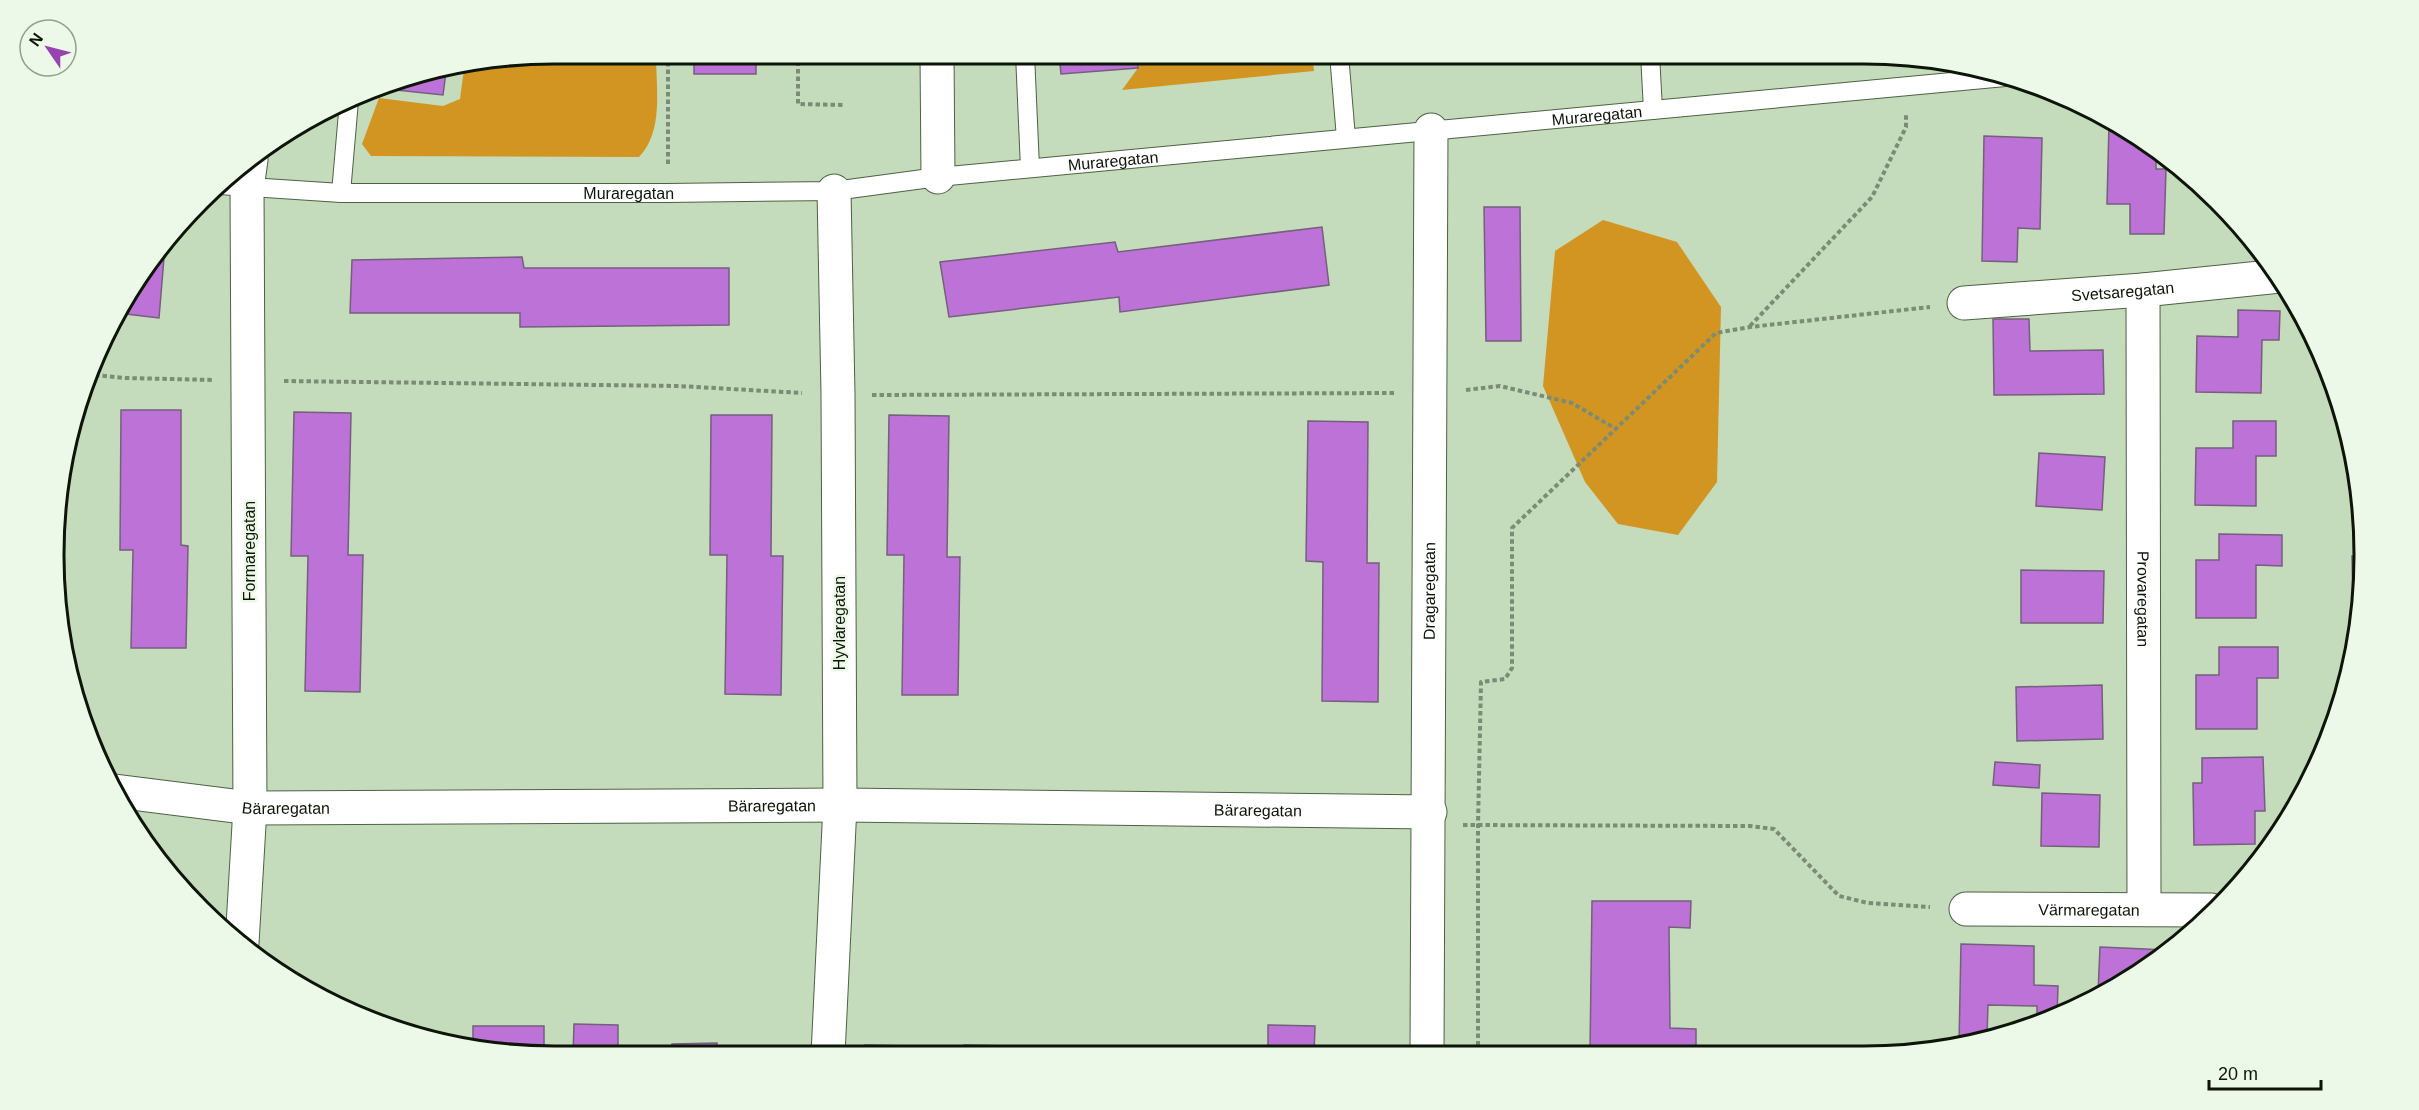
<svg xmlns="http://www.w3.org/2000/svg" width="2419" height="1110" font-family="Arial,sans-serif">
<rect width="100%" height="100%" fill="#c4dcbb"/>
<g fill="#d39521">
<path d="M 555,54 L 656,54 C 656,88 664,131 639,157 L 371,156 L 362,144 L 379,98 L 443,106 L 460,99 L 464,69 Z"/>
<polygon points="1136,54 1312,54 1314,71 1122,90 1138,68"/>
<polygon points="1603,220 1677,242 1721,307 1717,482 1678,535 1618,524 1585,482 1543,386 1555,251"/>
</g>
<g fill="#bc72d6" stroke="#745f7c" stroke-width="1.5">
<rect x="694" y="54" width="62" height="20"/>
<polygon points="1059,54 1136,54 1138,68 1061,74"/>
<polygon points="446,72 443,95 377,88 394,81"/>
<polygon points="2109,124 2116,124 2142,138 2156,150 2156,169 2166,169 2164,234 2130,234 2130,204 2107,204"/>
<polygon points="1984,136 2042,138 2040,229 2018,228 2017,262 1982,261"/>
<polygon points="1484,207 1520,207 1521,341 1486,341"/>
<polygon points="1322,227 1329,285 1120,312 1119,297 949,317 940,262 1115,242 1118,252"/>
<polygon points="522,257 524,268 729,268 729,325 520,327 520,313 350,313 352,260"/>
<polygon points="159,258 164,258 159,318 118,313 121,304"/>
<polygon points="2238,310 2280,311 2279,340 2262,340 2261,393 2196,392 2197,336 2238,337"/>
<polygon points="1993,319 2029,319 2030,351 2103,350 2104,394 1994,395"/>
<polygon points="121,410 181,410 181,545 188,546 186,648 131,648 133,550 120,550"/>
<polygon points="294,412 351,413 348,555 363,555 360,692 305,691 308,556 291,556"/>
<polygon points="711,415 772,415 771,556 783,556 781,695 725,694 727,555 710,555"/>
<polygon points="889,415 949,416 947,557 960,557 958,695 902,695 904,555 887,555"/>
<polygon points="1308,421 1368,422 1367,563 1379,563 1378,702 1322,701 1323,562 1306,561"/>
<polygon points="2233,421 2276,421 2276,456 2256,456 2256,506 2195,505 2196,448 2233,448"/>
<polygon points="2039,453 2105,457 2102,510 2036,506"/>
<polygon points="2219,534 2282,535 2282,566 2256,565 2256,618 2196,618 2196,560 2219,560"/>
<polygon points="2352,556 2365,556 2360,606 2353,606"/>
<polygon points="2021,570 2104,571 2103,623 2021,623"/>
<polygon points="2219,647 2278,647 2278,678 2257,678 2257,729 2196,729 2196,675 2219,675"/>
<polygon points="2102,685 2103,739 2017,741 2016,687"/>
<polygon points="2263,757 2265,811 2255,811 2255,844 2194,845 2193,783 2202,783 2202,758"/>
<polygon points="1995,762 2040,765 2039,788 1993,785"/>
<polygon points="2042,793 2100,795 2099,847 2041,846"/>
<polygon points="1592,901 1691,901 1690,928 1669,927 1670,1028 1696,1029 1696,1052 1590,1053"/>
<polygon points="1961,944 2034,946 2034,985 2058,986 2057,1017 2037,1023 2037,1006 1988,1005 1987,1036 1959,1044"/>
<polygon points="2100,947 2167,950 2167,954 2098,993"/>
<polygon points="574,1024 618,1025 618,1056 573,1056"/>
<polygon points="1268,1025 1315,1026 1314,1054 1268,1054"/>
<polygon points="473,1026 544,1026 544,1053 473,1048"/>
<polygon points="717,1043 717,1055 672,1056 672,1044"/>
<polygon points="865,1045 909,1046 909,1055 865,1055"/>
<polygon points="964,1045 1008,1046 1008,1055 964,1055"/>
<polygon points="1171,1047 1215,1048 1215,1054 1171,1054"/>
<rect x="1068" y="1048" width="43" height="6"/>
</g>
<g fill="none" stroke-linecap="round" stroke-linejoin="round">
<defs>
<g id="service">
<polyline points="1025,54 1030,168"/>
<polyline points="1339,54 1346,138"/>
<polyline points="1650,54 1653,110"/>
<path id="s1" d="M 219,185 L 341,193 L 667,193 L 834,191 L 938,177 L 2005,77"/>
<polyline points="341,193 349,101"/>
</g>
<g id="minor">
<polyline points="937,54 938,177"/>
<path id="s2" d="M 2143,290 L 2144,909"/>
<path id="s3" d="M 1964,303 L 2143,290 L 2280,276"/>
<path id="s4" d="M 115,791 L 250,808 L 840,805 L 1430,812"/>
<path id="s5" d="M 1966,909 L 2211,910"/>
<polyline points="242,943 250,808 247,188 251,160"/>
<path id="s6" d="M 1427,1053 L 1431,130"/>
<polyline points="828,1055 840,805 838,394 834,191"/>
</g>
</defs>
<use href="#service" stroke="#4d6145" stroke-width="20"/>
<use href="#minor" stroke="#4d6145" stroke-width="35"/>
<g stroke="#7b8c74" stroke-width="4" stroke-dasharray="4.5 3" stroke-linecap="butt">
<polyline points="798,54 798,104 844,105"/>
<polyline points="668,164 668,54"/>
<polyline points="1750,326 1872,197 1906,127 1906,114"/>
<polyline points="95,375 125,378 214,380"/>
<polyline points="284,381 679,386 802,393"/>
<polyline points="1466,390 1500,386 1572,403 1616,429"/>
<polyline points="872,395 1395,393"/>
<polyline points="1463,825 1750,826 1774,829 1839,896 1868,903 1930,907"/>
<polyline points="1478,1053 1478,825 1481,682 1505,679 1512,668 1512,528 1716,333 1750,327 1930,307"/>
</g>
<use href="#service" stroke="#fff" stroke-width="18"/>
<use href="#minor" stroke="#fff" stroke-width="33"/>
</g>
<g text-anchor="middle" stroke-width="5" stroke-linejoin="round" paint-order="stroke">
<g font-size="16" fill="#0d1509" stroke="#edf9e8">
<text dy="6" stroke="none"><textPath href="#s1" startOffset="1382">Muraregatan</textPath></text>
<text dy="6" stroke="none"><textPath href="#s1" startOffset="896">Muraregatan</textPath></text>
<text dy="6" stroke="none"><textPath href="#s1" startOffset="410">Muraregatan</textPath></text>
<text dy="6" stroke="none"><textPath href="#s3" startOffset="159">Svetsaregatan</textPath></text>
<text transform="translate(249 551) rotate(-90)" y="6">Formaregatan</text>
<text dy="6" stroke="none"><textPath href="#s6" startOffset="462">Dragaregatan</textPath></text>
<text dy="6" stroke="none"><textPath href="#s2" startOffset="309">Provaregatan</textPath></text>
<text transform="translate(839 623) rotate(-90)" y="6">Hyvlaregatan</text>
<text dy="6" stroke="none"><textPath href="#s4" startOffset="658">Bäraregatan</textPath></text>
<text dy="6" stroke="none"><textPath href="#s4" startOffset="172">Bäraregatan</textPath></text>
<text dy="6" stroke="none"><textPath href="#s4" startOffset="1144">Bäraregatan</textPath></text>
<text dy="6" stroke="none"><textPath href="#s5" startOffset="123">Värmaregatan</textPath></text>
</g>
</g>
<path d="M0 0H2419V1110H0ZM554 64H1864A490 490 0 0 1 2354 554V556A490 490 0 0 1 1864 1046H554A490 490 0 0 1 64 556V554A490 490 0 0 1 554 64Z" fill="#edf9e8" fill-rule="evenodd"/>
<path fill="none" stroke="#0d1509" stroke-width="3" d="M554 64H1864A490 490 0 0 1 2354 554V556A490 490 0 0 1 1864 1046H554A490 490 0 0 1 64 556V554A490 490 0 0 1 554 64Z"/>
<g transform="translate(48 48) rotate(305)"><circle r="28" fill="#edf9e8" stroke="#939e8f" stroke-width="1.5"/>
<path d="M0-4.5L10 22L0 15L-10 22Z" fill="#9744b2"/>
<text y="-9" font-size="16" font-weight="bold" text-anchor="middle" fill="#0d1509">N</text>
</g>
<path d="M2209 1080v9h112v-9" fill="none" stroke="#0d1509" stroke-width="3"/>
<text x="2218" y="1080" font-size="18" fill="#0d1509" stroke="#edf9e8" stroke-width="4.5" paint-order="stroke">20 m</text>
</svg>
